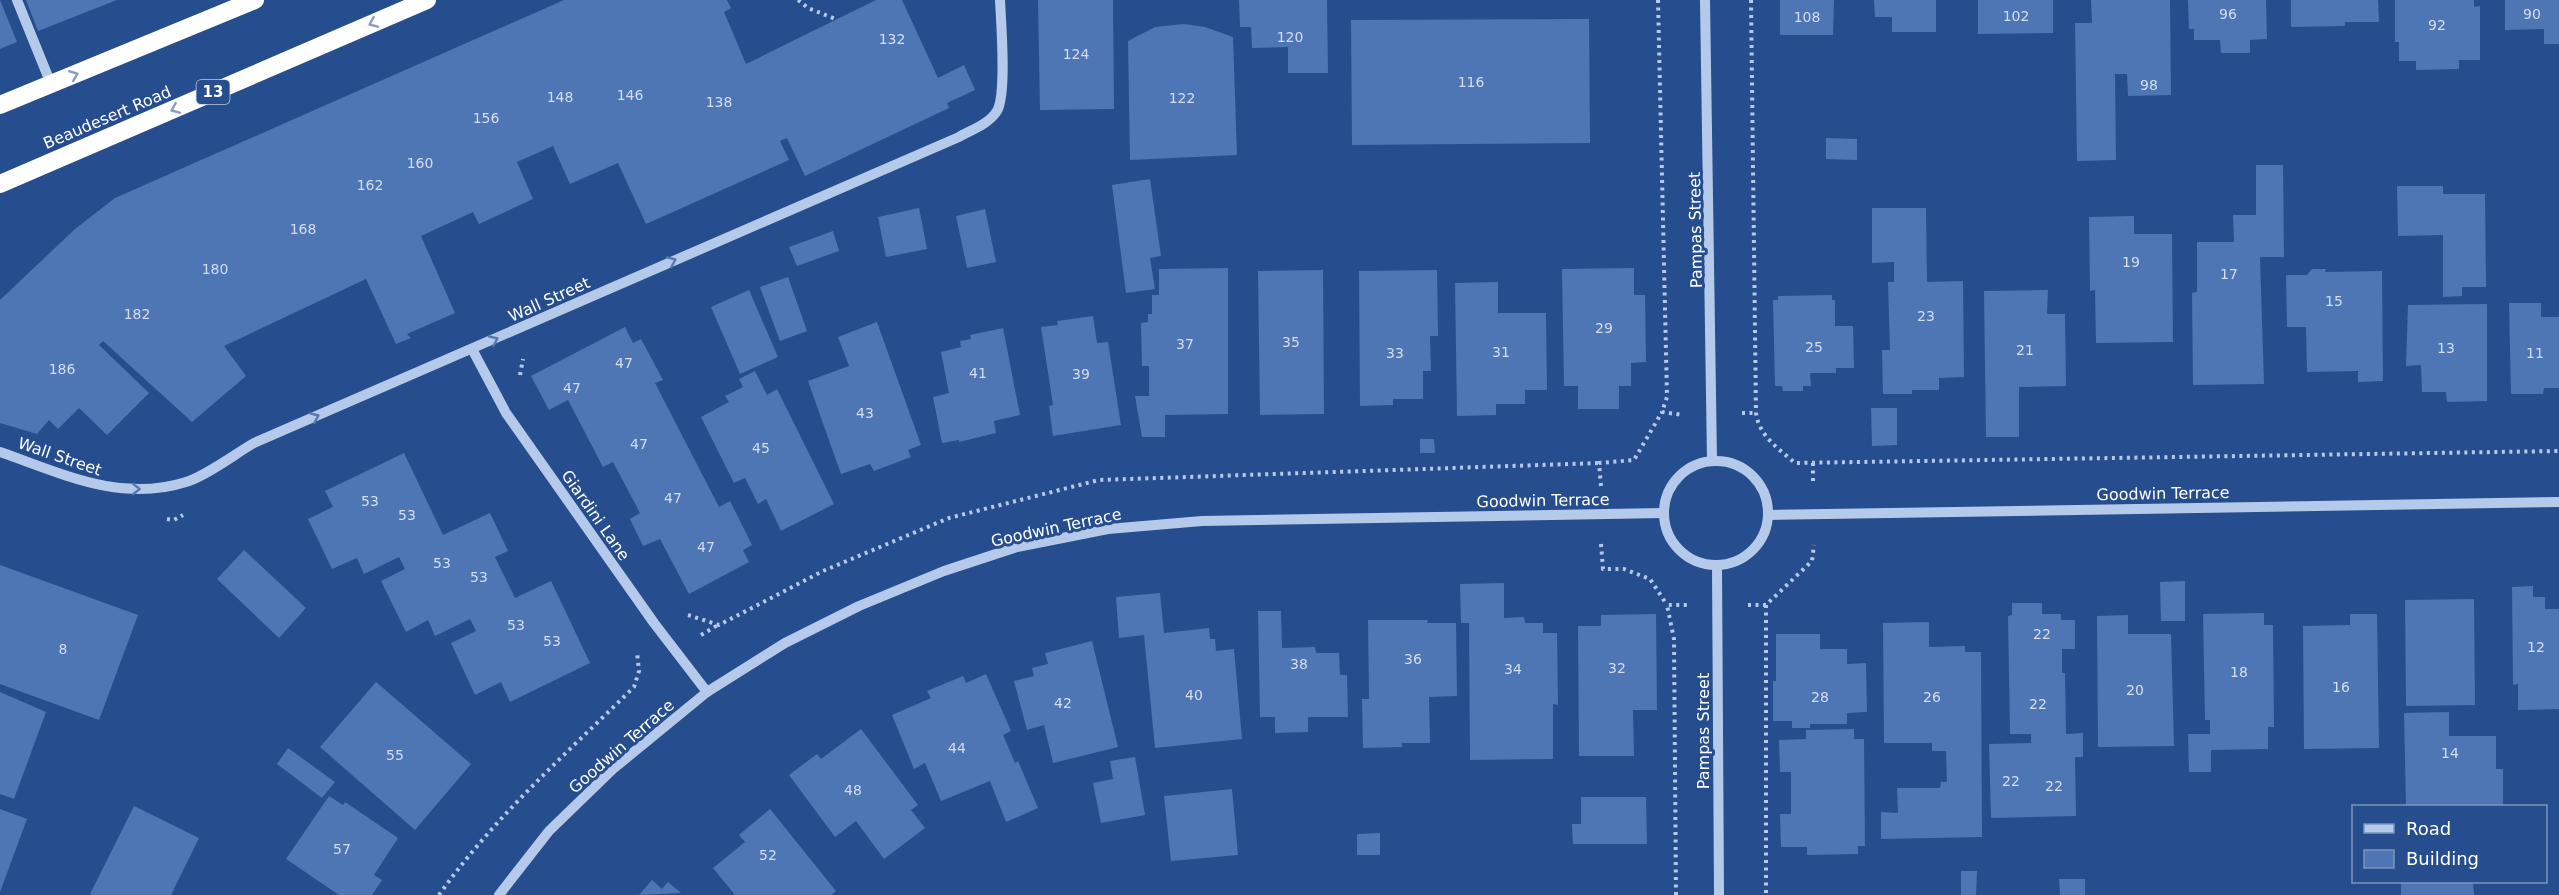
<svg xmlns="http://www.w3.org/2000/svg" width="2559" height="895" font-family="'DejaVu Sans',sans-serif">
<rect width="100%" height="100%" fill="#264d8d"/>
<g fill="#4e76b4">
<polygon points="0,0 17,42 0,49"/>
<polygon points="26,0 117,0 38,31"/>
<polygon points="564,0 727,0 731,8 724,12 746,64 876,0 902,0 938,78 964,65 975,90 947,103 949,108 805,176 787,138 780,141 789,160 646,224 618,163 570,184 553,146 517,162 533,199 479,224 473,212 421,236 455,313 407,334 411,338 396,344 366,279 224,346 246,376 192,422 103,341 99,345 149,393 107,435 79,408 58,429 49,420 37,434 0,423 0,300 75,229 115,198"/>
<polygon points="1038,0 1113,0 1114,109 1040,110"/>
<polygon points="1239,0 1327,0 1328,73 1288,73 1288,47 1252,48 1251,27 1240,27"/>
<polygon points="1780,0 1834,0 1833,35 1780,35"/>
<polygon points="1874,0 1936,0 1936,32 1892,32 1892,17 1875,17"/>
<polygon points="1978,0 2053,0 2053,33 1978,34"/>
<polygon points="2091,0 2170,0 2171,95 2128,96 2127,74 2115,74 2116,160 2077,161 2075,23 2092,23"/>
<polygon points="2188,0 2266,0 2267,39 2250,40 2250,53 2221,53 2220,40 2194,40 2194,29 2189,29"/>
<polygon points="2291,0 2378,0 2379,22 2345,22 2345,26 2291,27"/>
<polygon points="2395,0 2474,0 2474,7 2480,6 2480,60 2459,60 2459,69 2416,70 2416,61 2399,61 2399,42 2395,42"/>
<polygon points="2505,0 2559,0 2559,44 2544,44 2544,29 2505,30"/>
<polygon points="1589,19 1590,143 1352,145 1351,20"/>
<polygon points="1184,24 1205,27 1233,37 1237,155 1130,160 1128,41 1155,27"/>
<polygon points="1826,138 1857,139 1857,160 1826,159"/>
<polygon points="2256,165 2283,165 2284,257 2260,257 2264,384 2193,385 2192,293 2197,292 2197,242 2234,242 2233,215 2256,215"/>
<polygon points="1150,179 1161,256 1150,258 1155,289 1126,293 1112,185"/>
<polygon points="2397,186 2443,186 2443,194 2485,194 2486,287 2462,287 2462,296 2443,297 2443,235 2398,236"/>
<polygon points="919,208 927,249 886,257 878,217"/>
<polygon points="1872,208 1926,208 1927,282 1963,281 1964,377 1939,378 1939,390 1912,390 1912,394 1883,394 1882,350 1890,350 1888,282 1894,282 1894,262 1872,263"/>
<polygon points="985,209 996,262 967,268 956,216"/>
<polygon points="2134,216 2134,234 2172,234 2173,342 2096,343 2095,290 2090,291 2089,217"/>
<polygon points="833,231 839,251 797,266 789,247"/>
<polygon points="1228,268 1228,414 1165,415 1165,437 1142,437 1135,396 1149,396 1149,366 1142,366 1141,323 1148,322 1148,314 1152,314 1152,295 1159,295 1159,269"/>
<polygon points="1634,268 1634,295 1645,295 1646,362 1631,363 1631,386 1619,386 1619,409 1578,409 1578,386 1564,386 1562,269"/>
<polygon points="2312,269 2326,269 2325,272 2382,271 2383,381 2358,382 2358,371 2307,372 2306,327 2287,327 2286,275 2307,275"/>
<polygon points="1323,270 1324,414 1260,415 1258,271"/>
<polygon points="1437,270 1438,336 1430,336 1431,371 1423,371 1423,399 1393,399 1393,405 1360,406 1359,271"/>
<polygon points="788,277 807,331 780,341 760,287"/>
<polygon points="1498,282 1498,313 1546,313 1547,390 1525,390 1525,404 1496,404 1496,415 1457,416 1455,283"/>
<polygon points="749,290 778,357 740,374 711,307"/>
<polygon points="2048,290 2047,314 2065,314 2066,386 2019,387 2019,437 1986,437 1984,291"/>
<polygon points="1832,295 1832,300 1835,300 1835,326 1853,326 1854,368 1836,368 1836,373 1810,373 1811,386 1803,386 1803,391 1783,391 1782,386 1775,386 1773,300 1778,300 1778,296"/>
<polygon points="2509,303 2541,303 2541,317 2559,317 2559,388 2544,388 2543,394 2511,394"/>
<polygon points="2487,304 2487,401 2447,402 2446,392 2422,392 2421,365 2406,366 2408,305"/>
<polygon points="1093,316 1097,343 1108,342 1121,425 1053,436 1049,406 1053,405 1041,327 1058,325 1057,321"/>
<polygon points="877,322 921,445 908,450 911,457 874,471 870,464 841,474 808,381 849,366 838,337"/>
<polygon points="625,327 633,343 641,339 663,380 655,383 719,507 730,501 752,545 743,550 749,562 689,594 660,539 643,546 630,519 640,513 613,462 603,467 568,400 549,410 531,376"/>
<polygon points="1003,328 1020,415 994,421 996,433 959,442 959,440 942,443 933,397 949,393 941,352 961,347 960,341 971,339 970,335"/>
<polygon points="755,371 767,395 777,389 834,504 781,531 766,499 758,504 745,478 734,483 701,417 729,402 725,396 743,387 739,379"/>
<polygon points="1871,408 1897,408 1897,445 1872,446"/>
<polygon points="1420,439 1434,439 1435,453 1420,453"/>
<polygon points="404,453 443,535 490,513 508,551 495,557 515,598 551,581 590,663 510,702 501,682 475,695 451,643 476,631 470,619 435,636 428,620 406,632 381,581 405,569 399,557 364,574 357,558 332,569 308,519 333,507 325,491"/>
<polygon points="244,550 306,608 279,638 217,579"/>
<polygon points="0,565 138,615 99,720 0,684"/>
<polygon points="2185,581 2185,621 2161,621 2160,582"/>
<polygon points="1504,583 1504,618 1524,617 1525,623 1543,623 1543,633 1557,633 1558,705 1553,704 1553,759 1470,760 1469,623 1461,623 1460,584"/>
<polygon points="2533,586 2533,597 2545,597 2545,609 2559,609 2559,709 2518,710 2518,684 2513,685 2512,587"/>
<polygon points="1160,593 1164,633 1209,628 1210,639 1215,639 1216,651 1234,649 1242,739 1155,748 1144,635 1119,638 1116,597"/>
<polygon points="2474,599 2475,705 2406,706 2405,600"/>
<polygon points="2012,603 2042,603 2042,614 2061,614 2061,620 2075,620 2075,649 2062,649 2062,673 2065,673 2066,734 2083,733 2083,757 2075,757 2076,816 1991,818 1989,744 2031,743 2031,734 2010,734 2008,616 2012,615"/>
<polygon points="1258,611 1281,611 1282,648 1315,647 1316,653 1339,653 1340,675 1347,675 1348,717 1308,717 1308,732 1275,733 1275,717 1260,717"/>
<polygon points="2264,613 2264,625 2273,625 2274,727 2268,727 2268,749 2211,750 2211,772 2189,772 2188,734 2210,734 2210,720 2205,720 2203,614"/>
<polygon points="1656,614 1657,710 1633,710 1634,756 1579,756 1578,626 1601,626 1601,615"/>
<polygon points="2350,614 2377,614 2379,748 2304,749 2303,626 2350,625"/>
<polygon points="2128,615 2128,634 2171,634 2174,746 2098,747 2097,616"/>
<polygon points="1368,620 1428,620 1427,623 1456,623 1457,696 1429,697 1430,743 1402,743 1402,747 1363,748 1362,699 1369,699"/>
<polygon points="1929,622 1929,647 1965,646 1965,652 1981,652 1982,837 1881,839 1881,812 1898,813 1897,788 1940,788 1941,782 1947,782 1946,751 1932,751 1932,743 1884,743 1883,623"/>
<polygon points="1776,634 1820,634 1820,649 1847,649 1847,664 1866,663 1867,712 1847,713 1847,724 1810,724 1810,728 1792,728 1792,721 1773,721 1773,681 1776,681"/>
<polygon points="1092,641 1118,747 1053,763 1044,725 1027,730 1014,681 1034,676 1032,668 1048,664 1045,653"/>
<polygon points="986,674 1011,731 1003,735 1015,763 1018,761 1038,808 1006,822 990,781 941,801 925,763 914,769 892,715 931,698 927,691 963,676 966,683"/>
<polygon points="376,682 471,764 415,830 320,747"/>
<polygon points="0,692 46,712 14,799 0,794"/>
<polygon points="2449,712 2449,736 2496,736 2496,769 2503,769 2503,806 2406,806 2404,713"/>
<polygon points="861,729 918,805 911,810 925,828 884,859 856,821 835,837 789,775 817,754 821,759"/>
<polygon points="1854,729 1854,739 1864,739 1865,846 1858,846 1858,854 1807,855 1807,847 1781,847 1780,814 1791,814 1791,772 1780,772 1779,740 1806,739 1806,730"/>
<polygon points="288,748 335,782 322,798 277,764"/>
<polygon points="1135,757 1145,815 1101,823 1093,783 1113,779 1110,761"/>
<polygon points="1232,789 1238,855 1171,861 1164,796"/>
<polygon points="329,796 343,805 345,802 398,838 374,875 382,880 372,895 339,895 286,859"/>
<polygon points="1581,797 1646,797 1647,844 1573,844 1572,824 1581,824"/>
<polygon points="134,806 199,838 171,895 92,895 90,894"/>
<polygon points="0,809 27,819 0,892"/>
<polygon points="770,809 836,891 831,895 735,895 713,868 745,842 739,835"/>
<polygon points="1380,833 1380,855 1357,855 1357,834"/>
<polygon points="1961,871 1977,871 1976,895 1961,895"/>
<polygon points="2059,879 2085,879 2085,895 2060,895"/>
<polygon points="652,880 662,889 668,882 681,893 639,895"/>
<polygon points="2401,882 2473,882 2474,895 2401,895"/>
</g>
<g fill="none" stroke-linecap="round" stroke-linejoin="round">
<g stroke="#b5caeb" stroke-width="4" stroke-dasharray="3 4.5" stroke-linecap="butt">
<polyline points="798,0 808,8 838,20"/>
<polyline points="1658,0 1667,397 1662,412 1683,415"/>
<path d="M 1751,0 L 1756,413 C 1759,436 1779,449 1795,463 L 2559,451"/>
<polyline points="520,375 523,359"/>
<polyline points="1742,413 1756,413"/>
<polyline points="1813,463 1813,484"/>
<polyline points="1601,486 1599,463 1634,460 1662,412"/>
<polyline points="167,519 174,520 183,515"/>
<polyline points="1601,544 1603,569 1624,569 1650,579 1667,605"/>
<polyline points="1748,605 1766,605 1812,561 1814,545"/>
<polyline points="1766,605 1766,895"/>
<polyline points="688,615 719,625 823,571 949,518 1099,480 1599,463"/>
<polyline points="701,635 718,625"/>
<path d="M 439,895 C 494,817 566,754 634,687 L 639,671 L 637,652"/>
<polyline points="1676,895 1674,639 1667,605 1689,605"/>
</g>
<g stroke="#b5caeb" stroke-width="10">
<polyline points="17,0 51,84"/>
<polyline points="1705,0 1712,460"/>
<polyline points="472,349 506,413 654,623 707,692"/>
<path d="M 0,452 C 61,473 120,503 186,482 C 206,476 235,454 254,443 L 959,137 C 971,130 989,124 997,111 C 1007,94 1001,23 1000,0"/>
<circle cx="1716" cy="513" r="52"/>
<polyline points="1768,515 2559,502"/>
<polyline points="1717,566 1719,895"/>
<polyline points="499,895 549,831 613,769 707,692 785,643 859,606 944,571 1017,547 1108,529 1202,521 1663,513"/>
</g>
<g stroke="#fff" stroke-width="18">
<polyline points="0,105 255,0"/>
<polyline points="0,184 427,0"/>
</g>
</g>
<defs><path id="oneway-chevron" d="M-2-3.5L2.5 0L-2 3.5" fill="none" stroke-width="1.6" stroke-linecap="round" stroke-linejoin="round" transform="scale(1.5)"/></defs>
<g stroke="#889dc0">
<use href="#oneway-chevron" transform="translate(373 23) rotate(157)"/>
<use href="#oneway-chevron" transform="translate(74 75) rotate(-22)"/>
<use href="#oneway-chevron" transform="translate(175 109) rotate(157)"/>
</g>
<g stroke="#5879ae">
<use href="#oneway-chevron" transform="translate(672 261) rotate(-24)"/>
<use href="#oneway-chevron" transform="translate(494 340) rotate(-24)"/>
<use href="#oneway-chevron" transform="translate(315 417) rotate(-23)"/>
<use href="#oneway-chevron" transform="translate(136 489) rotate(-1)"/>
</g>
<g text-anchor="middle" stroke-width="6" stroke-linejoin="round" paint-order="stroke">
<g font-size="14" fill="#d3ddec">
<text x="2228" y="19">96</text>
<text x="2532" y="19">90</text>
<text x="2016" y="21">102</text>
<text x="1807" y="22">108</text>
<text x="2437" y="30">92</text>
<text x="1290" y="42">120</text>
<text x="892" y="44">132</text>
<text x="1076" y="59">124</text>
<text x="1471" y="87">116</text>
<text x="2149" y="90">98</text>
<text x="630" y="100">146</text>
<text x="560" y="102">148</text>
<text x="1182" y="103">122</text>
<text x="719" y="107">138</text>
<text x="486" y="123">156</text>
<text x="420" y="168">160</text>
<text x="370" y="190">162</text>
<text x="303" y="234">168</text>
<text x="2131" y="267">19</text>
<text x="215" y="274">180</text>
<text x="2229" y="279">17</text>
<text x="2334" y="306">15</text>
<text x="137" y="319">182</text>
<text x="1926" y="321">23</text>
<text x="1604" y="333">29</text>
<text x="1291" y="347">35</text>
<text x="1185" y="349">37</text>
<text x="1814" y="352">25</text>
<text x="2446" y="353">13</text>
<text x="2025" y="355">21</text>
<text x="1501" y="357">31</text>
<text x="1395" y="358">33</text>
<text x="2535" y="358">11</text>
<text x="624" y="368">47</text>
<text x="62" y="374">186</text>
<text x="978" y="378">41</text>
<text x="1081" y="379">39</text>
<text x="572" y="393">47</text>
<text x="865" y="418">43</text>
<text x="639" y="449">47</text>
<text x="761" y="453">45</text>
<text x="673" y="503">47</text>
<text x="370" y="506">53</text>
<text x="407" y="520">53</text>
<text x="706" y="552">47</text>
<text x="442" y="568">53</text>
<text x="479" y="582">53</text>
<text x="516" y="630">53</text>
<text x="2042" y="639">22</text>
<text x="552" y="646">53</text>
<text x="2536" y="652">12</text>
<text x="63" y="654">8</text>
<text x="1413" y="664">36</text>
<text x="1299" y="669">38</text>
<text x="1617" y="673">32</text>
<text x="1513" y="674">34</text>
<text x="2239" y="677">18</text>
<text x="2341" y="692">16</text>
<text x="2135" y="695">20</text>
<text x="1194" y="700">40</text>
<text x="1820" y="702">28</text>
<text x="1932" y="702">26</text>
<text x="1063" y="708">42</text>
<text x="2038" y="709">22</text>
<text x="957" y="753">44</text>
<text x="2450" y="758">14</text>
<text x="395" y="760">55</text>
<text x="2011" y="786">22</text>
<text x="2054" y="791">22</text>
<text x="853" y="795">48</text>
<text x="342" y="854">57</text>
<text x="768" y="860">52</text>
</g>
<rect fill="#264d8d" stroke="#becadd" stroke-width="1.5" x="196.5" y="80" width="33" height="24" rx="4.5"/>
<g font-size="15" font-weight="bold" fill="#fff">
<text x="213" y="97">13</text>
</g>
<g font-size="16" fill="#fff" stroke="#264d8d">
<text transform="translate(107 117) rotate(-23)" y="6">Beaudesert Road</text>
<text transform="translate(1695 230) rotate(-91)" y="6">Pampas Street</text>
<text transform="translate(549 299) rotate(-24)" y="6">Wall Street</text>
<text transform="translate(60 456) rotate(19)" y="6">Wall Street</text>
<text transform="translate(2163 493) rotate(-1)" y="6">Goodwin Terrace</text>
<text transform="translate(1543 500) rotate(-1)" y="6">Goodwin Terrace</text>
<text transform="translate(596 515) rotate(55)" y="6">Giardini Lane</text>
<text transform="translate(1056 527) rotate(-12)" y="6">Goodwin Terrace</text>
<text transform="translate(1703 731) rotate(-90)" y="6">Pampas Street</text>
<text transform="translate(621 746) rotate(-41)" y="6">Goodwin Terrace</text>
</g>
</g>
<rect x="2352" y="805" width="195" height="78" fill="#264d8d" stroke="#7d94bb" stroke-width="1.5"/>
<rect x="2364" y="824" width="30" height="9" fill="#b5caeb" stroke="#7d94bb" stroke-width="1.5"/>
<text x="2406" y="835" font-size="18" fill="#ffffff">Road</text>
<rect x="2364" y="850" width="30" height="18" fill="#4e76b4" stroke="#7d94bb" stroke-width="1.5"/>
<text x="2406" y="865" font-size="18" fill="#ffffff">Building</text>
</svg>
